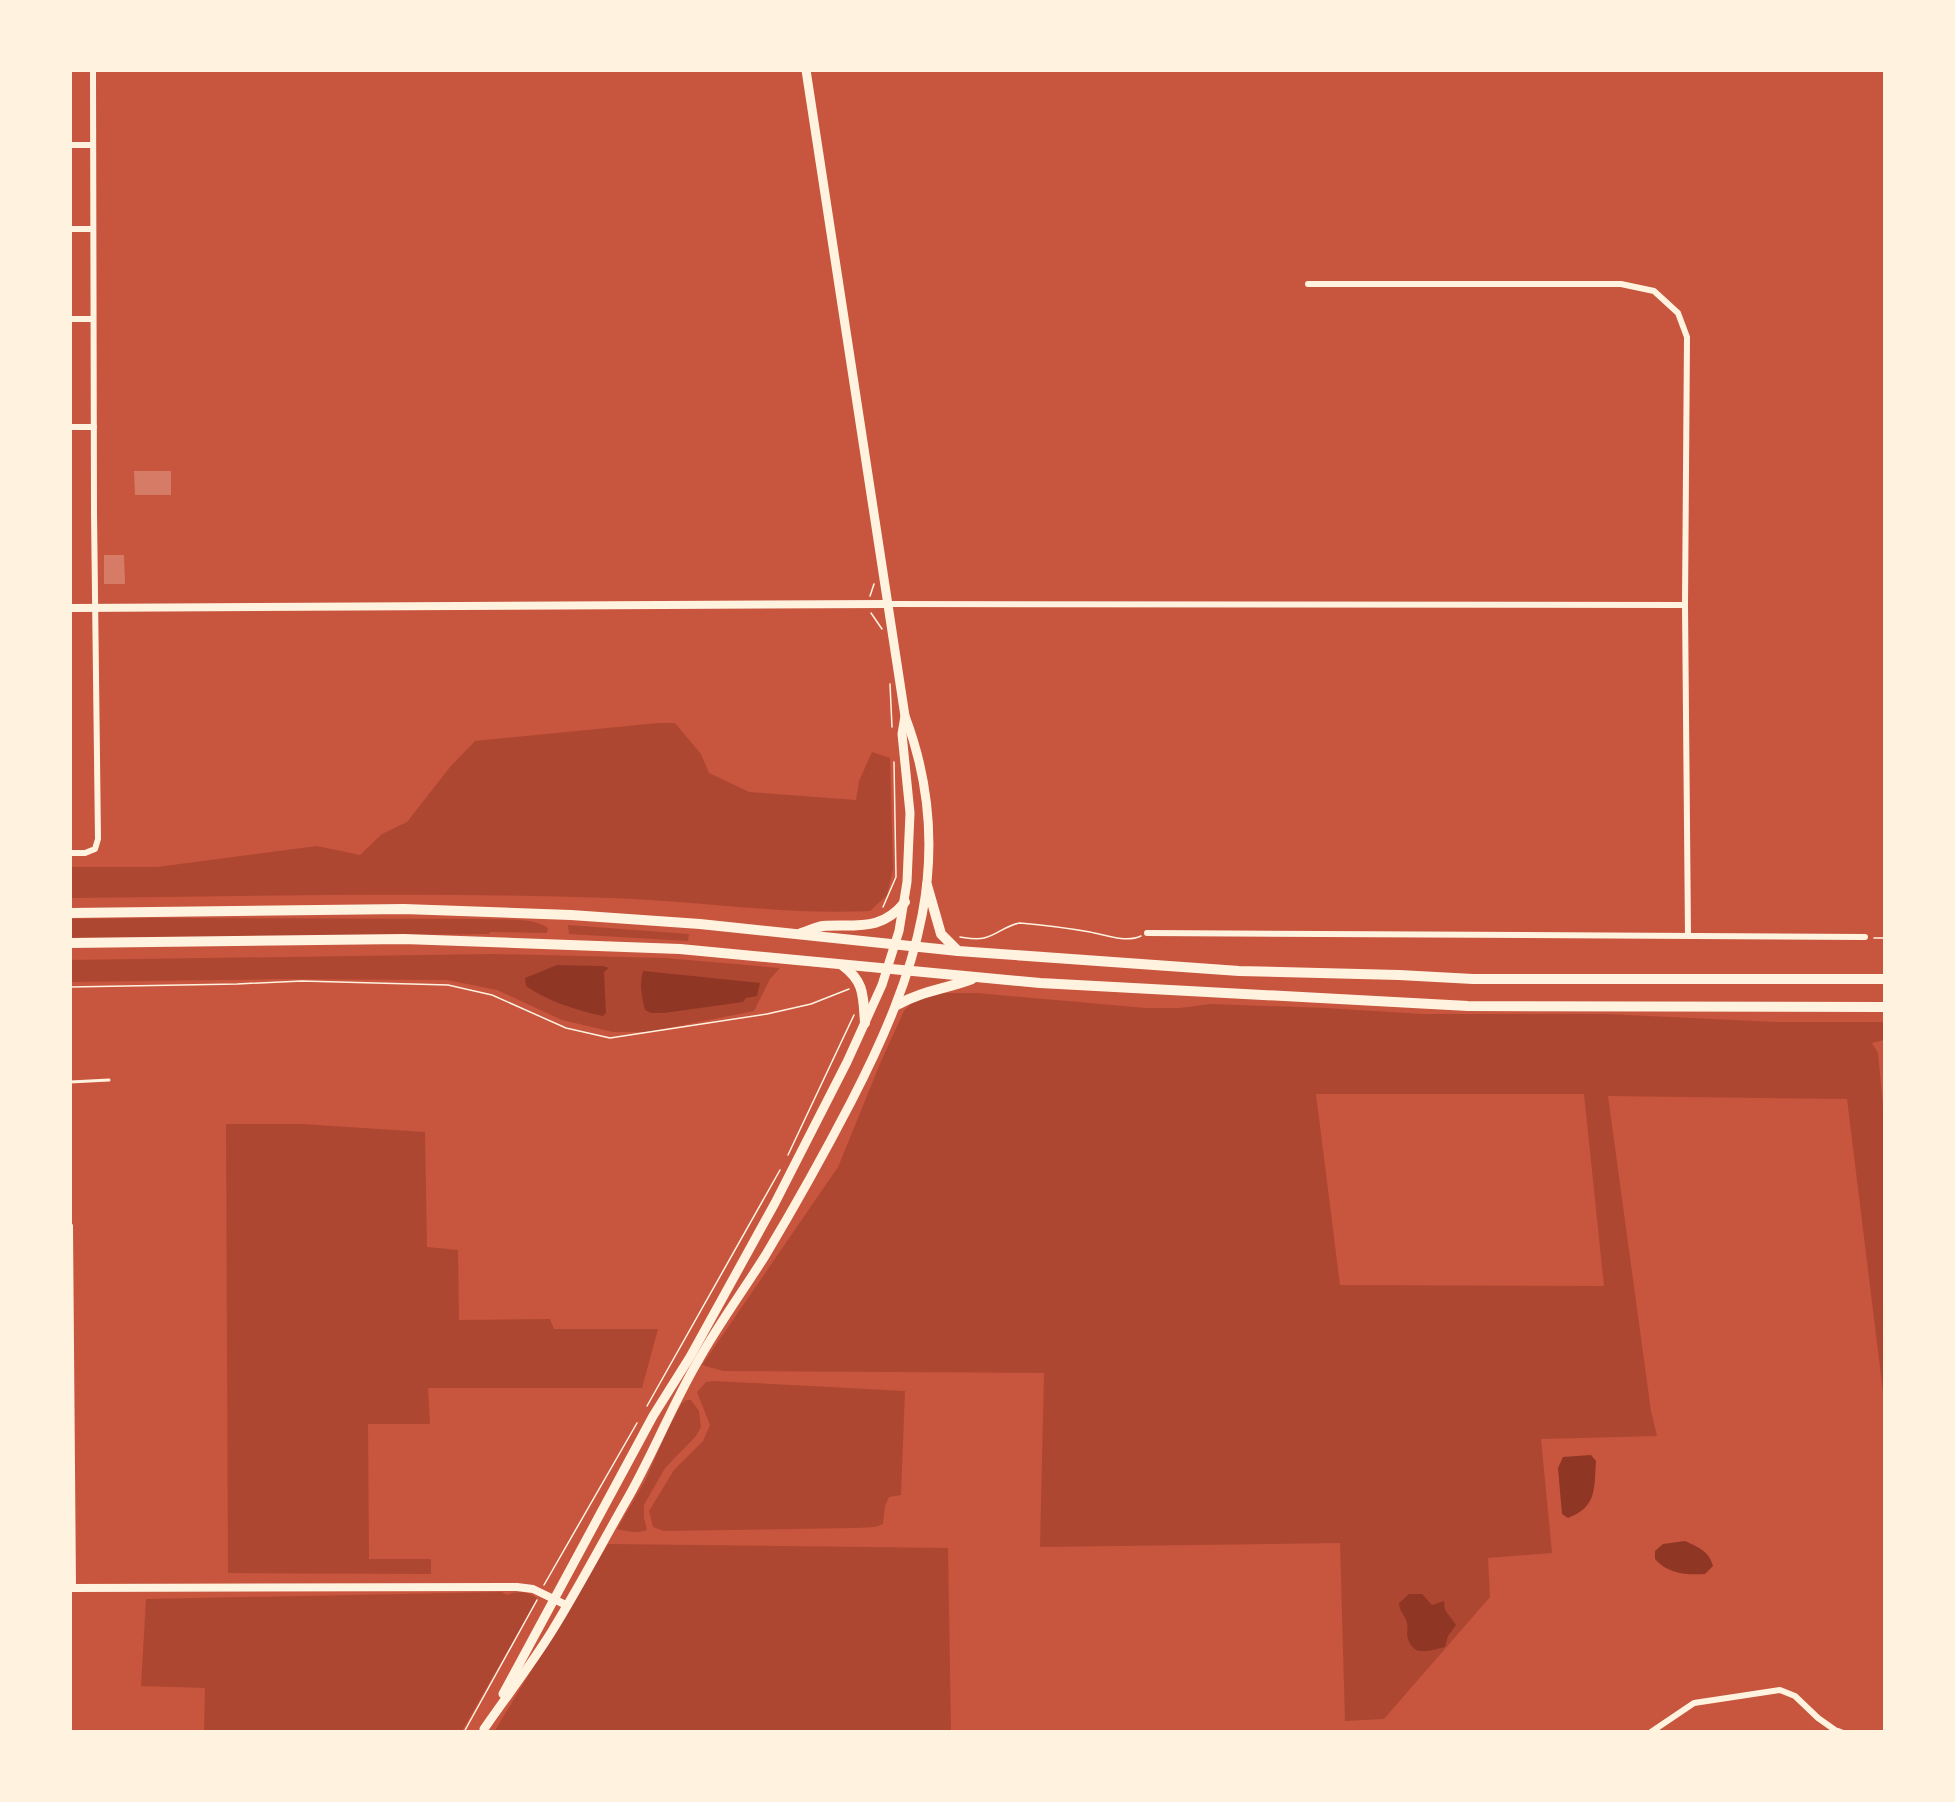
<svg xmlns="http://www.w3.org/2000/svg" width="1955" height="1802" font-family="'Nunito Sans',sans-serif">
<rect width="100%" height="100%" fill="#c8553d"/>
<g fill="#ae4732" fill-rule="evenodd">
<path d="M 658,723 L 675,723 L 701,754 L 709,773 L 749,792 L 856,800 L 859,781 L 872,752 L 890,758 L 893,869 L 887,895 L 870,911 C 783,915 698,901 611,898 C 431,892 251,896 71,898 L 71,867 L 157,867 L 317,846 L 360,855 L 382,834 L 407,822 L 450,767 L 475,741 Z"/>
<path d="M 157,918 L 484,919 C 501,920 535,917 548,928 L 547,933 L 490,932 L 489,934 L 71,938 L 70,919 Z"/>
<polygon points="568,925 689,934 688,941 569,934"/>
<polygon points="492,954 665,958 780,968 770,979 754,1011 648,1032 613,1032 562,1020 497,990 447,980 286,979 71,982 70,960"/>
<path d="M 944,993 L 976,993 L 1146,1008 L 1180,1008 L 1210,1004 L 1326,1008 L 1422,1014 L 1605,1014 L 1777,1022 L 1884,1022 L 1884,1040 L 1872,1043 L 1878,1053 L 1884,1117 L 1884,1400 L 1847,1099 L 1608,1096 L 1651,1411 L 1657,1436 L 1541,1439 L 1552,1553 L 1488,1558 L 1490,1597 L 1384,1719 L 1345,1721 L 1340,1543 L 1040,1547 L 1044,1373 L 723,1371 L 702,1365 L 838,1167 L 882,1059 L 904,1011 L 912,1003 L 923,998 ZM 1316,1094 L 1584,1094 L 1604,1286 L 1340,1285 Z"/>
<polygon points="226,1124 302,1124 425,1132 427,1247 458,1250 459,1320 550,1319 554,1329 658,1329 642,1388 428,1388 430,1424 368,1424 369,1559 431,1559 431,1574 228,1573"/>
<polygon points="714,1381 905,1391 901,1495 889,1497 885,1506 883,1524 875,1527 856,1528 664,1531 653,1527 649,1511 674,1470 703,1441 710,1425 697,1392 706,1382"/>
<path d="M 686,1400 L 691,1400 L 699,1411 L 701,1427 L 696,1436 L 665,1468 L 644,1505 L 644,1518 L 647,1530 C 638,1534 626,1531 617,1529 L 645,1481 L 666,1433 L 682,1403 Z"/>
<polygon points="608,1544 948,1548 951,1731 494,1732"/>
<path d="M 502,1592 L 507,1595 C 516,1591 530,1591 537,1599 L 462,1731 L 204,1731 L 205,1688 L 141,1686 L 146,1599 Z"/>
</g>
<g fill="#8f3625">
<path d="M 557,965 L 603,966 L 609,968 L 604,972 L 606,1013 L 603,1016 C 576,1010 549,1002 526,986 L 525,978 Z"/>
<path d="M 643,971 L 644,971 L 760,983 L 757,996 L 746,998 L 743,1002 L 664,1013 L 651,1013 L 645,1010 C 642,997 639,985 643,971 Z"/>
<path d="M 1591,1455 L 1596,1461 C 1594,1489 1597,1507 1568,1518 L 1562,1514 L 1558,1468 L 1563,1457 Z"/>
<path d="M 1685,1541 C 1698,1547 1709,1551 1713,1566 L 1705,1574 C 1686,1575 1668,1574 1655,1559 L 1655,1551 L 1663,1544 Z"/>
<path d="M 1409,1594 L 1422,1594 L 1432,1605 L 1444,1601 L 1445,1610 L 1456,1625 L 1448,1636 L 1445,1647 C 1431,1650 1414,1658 1408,1639 C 1406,1634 1409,1626 1406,1620 C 1403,1612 1400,1613 1399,1603 Z"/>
</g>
<g fill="#d67c66">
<polygon points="134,471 171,471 171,495 135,495"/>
<polygon points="104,555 124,555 125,584 104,584"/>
</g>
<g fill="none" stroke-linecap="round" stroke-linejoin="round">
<g stroke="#fff3e0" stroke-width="1.5">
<polyline points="870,596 874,584"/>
<polyline points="871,613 882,629"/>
<polyline points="890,684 892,727"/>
<polyline points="883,907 896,877 894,762"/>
<path d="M 960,937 C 967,938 976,940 984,938 C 997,935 1006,925 1020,923 C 1043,925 1067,928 1090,932 C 1105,935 1126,943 1141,936"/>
<polyline points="1874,938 1884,938"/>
<polyline points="70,987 237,984 302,981 448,985 492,995 566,1028 610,1038 767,1014 811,1004 849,989"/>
<polyline points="788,1155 854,1015"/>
<polyline points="647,1406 780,1170"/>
<polyline points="544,1585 637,1423"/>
<polyline points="464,1732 537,1600"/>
</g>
<polyline stroke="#fff3e0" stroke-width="3" points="70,1082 109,1080"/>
<g stroke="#fff3e0" stroke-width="6">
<polyline points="70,145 93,145"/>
<polyline points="70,229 93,229"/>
<polyline points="1308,284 1621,284 1654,291 1678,313 1687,337 1685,605 1688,935"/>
<polyline points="70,319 93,319"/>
<polyline points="70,427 94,427"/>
<polyline points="889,604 1685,605"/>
<polyline points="70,853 85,853 95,849 98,839 94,513 93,70"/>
<polyline points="1147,933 1865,937"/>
<polyline points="70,1226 73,1588"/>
<polyline points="1651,1732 1694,1703 1780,1690 1795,1696 1818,1718 1835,1730 1841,1732"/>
</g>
<g stroke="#fff3e0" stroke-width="8">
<polyline points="70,608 889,604"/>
<polyline points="70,1588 517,1587 533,1589 566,1605"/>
</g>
<g stroke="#fff3e0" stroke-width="9">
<polyline points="503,1694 653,1416 690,1357 775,1203 847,1062 882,985 899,931 907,882 910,813 902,734 905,716"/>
<path d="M 484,1729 C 506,1697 531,1665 552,1631 C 578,1589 601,1545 625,1503 C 652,1457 671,1407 698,1361 C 718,1325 743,1291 765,1256 C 795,1206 824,1154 851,1102 C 916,976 958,856 905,716 L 806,70"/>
</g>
<g stroke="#fff3e0" stroke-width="10">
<polyline points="927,885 941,934 958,951"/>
<polyline points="70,913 404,909 571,915 700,924 958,951 1239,971 1399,975 1473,979 1884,979"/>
<path d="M 801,933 C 808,931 816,927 823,926 C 856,924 881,932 905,902"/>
<polyline points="70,943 404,939 680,949 1040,983 1468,1006 1884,1007"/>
<path d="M 842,965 C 865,982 863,996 865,1023"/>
<path d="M 897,1005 C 921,991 946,989 972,979"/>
</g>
</g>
<rect width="1955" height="1802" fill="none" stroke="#fff3e0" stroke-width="144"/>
</svg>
